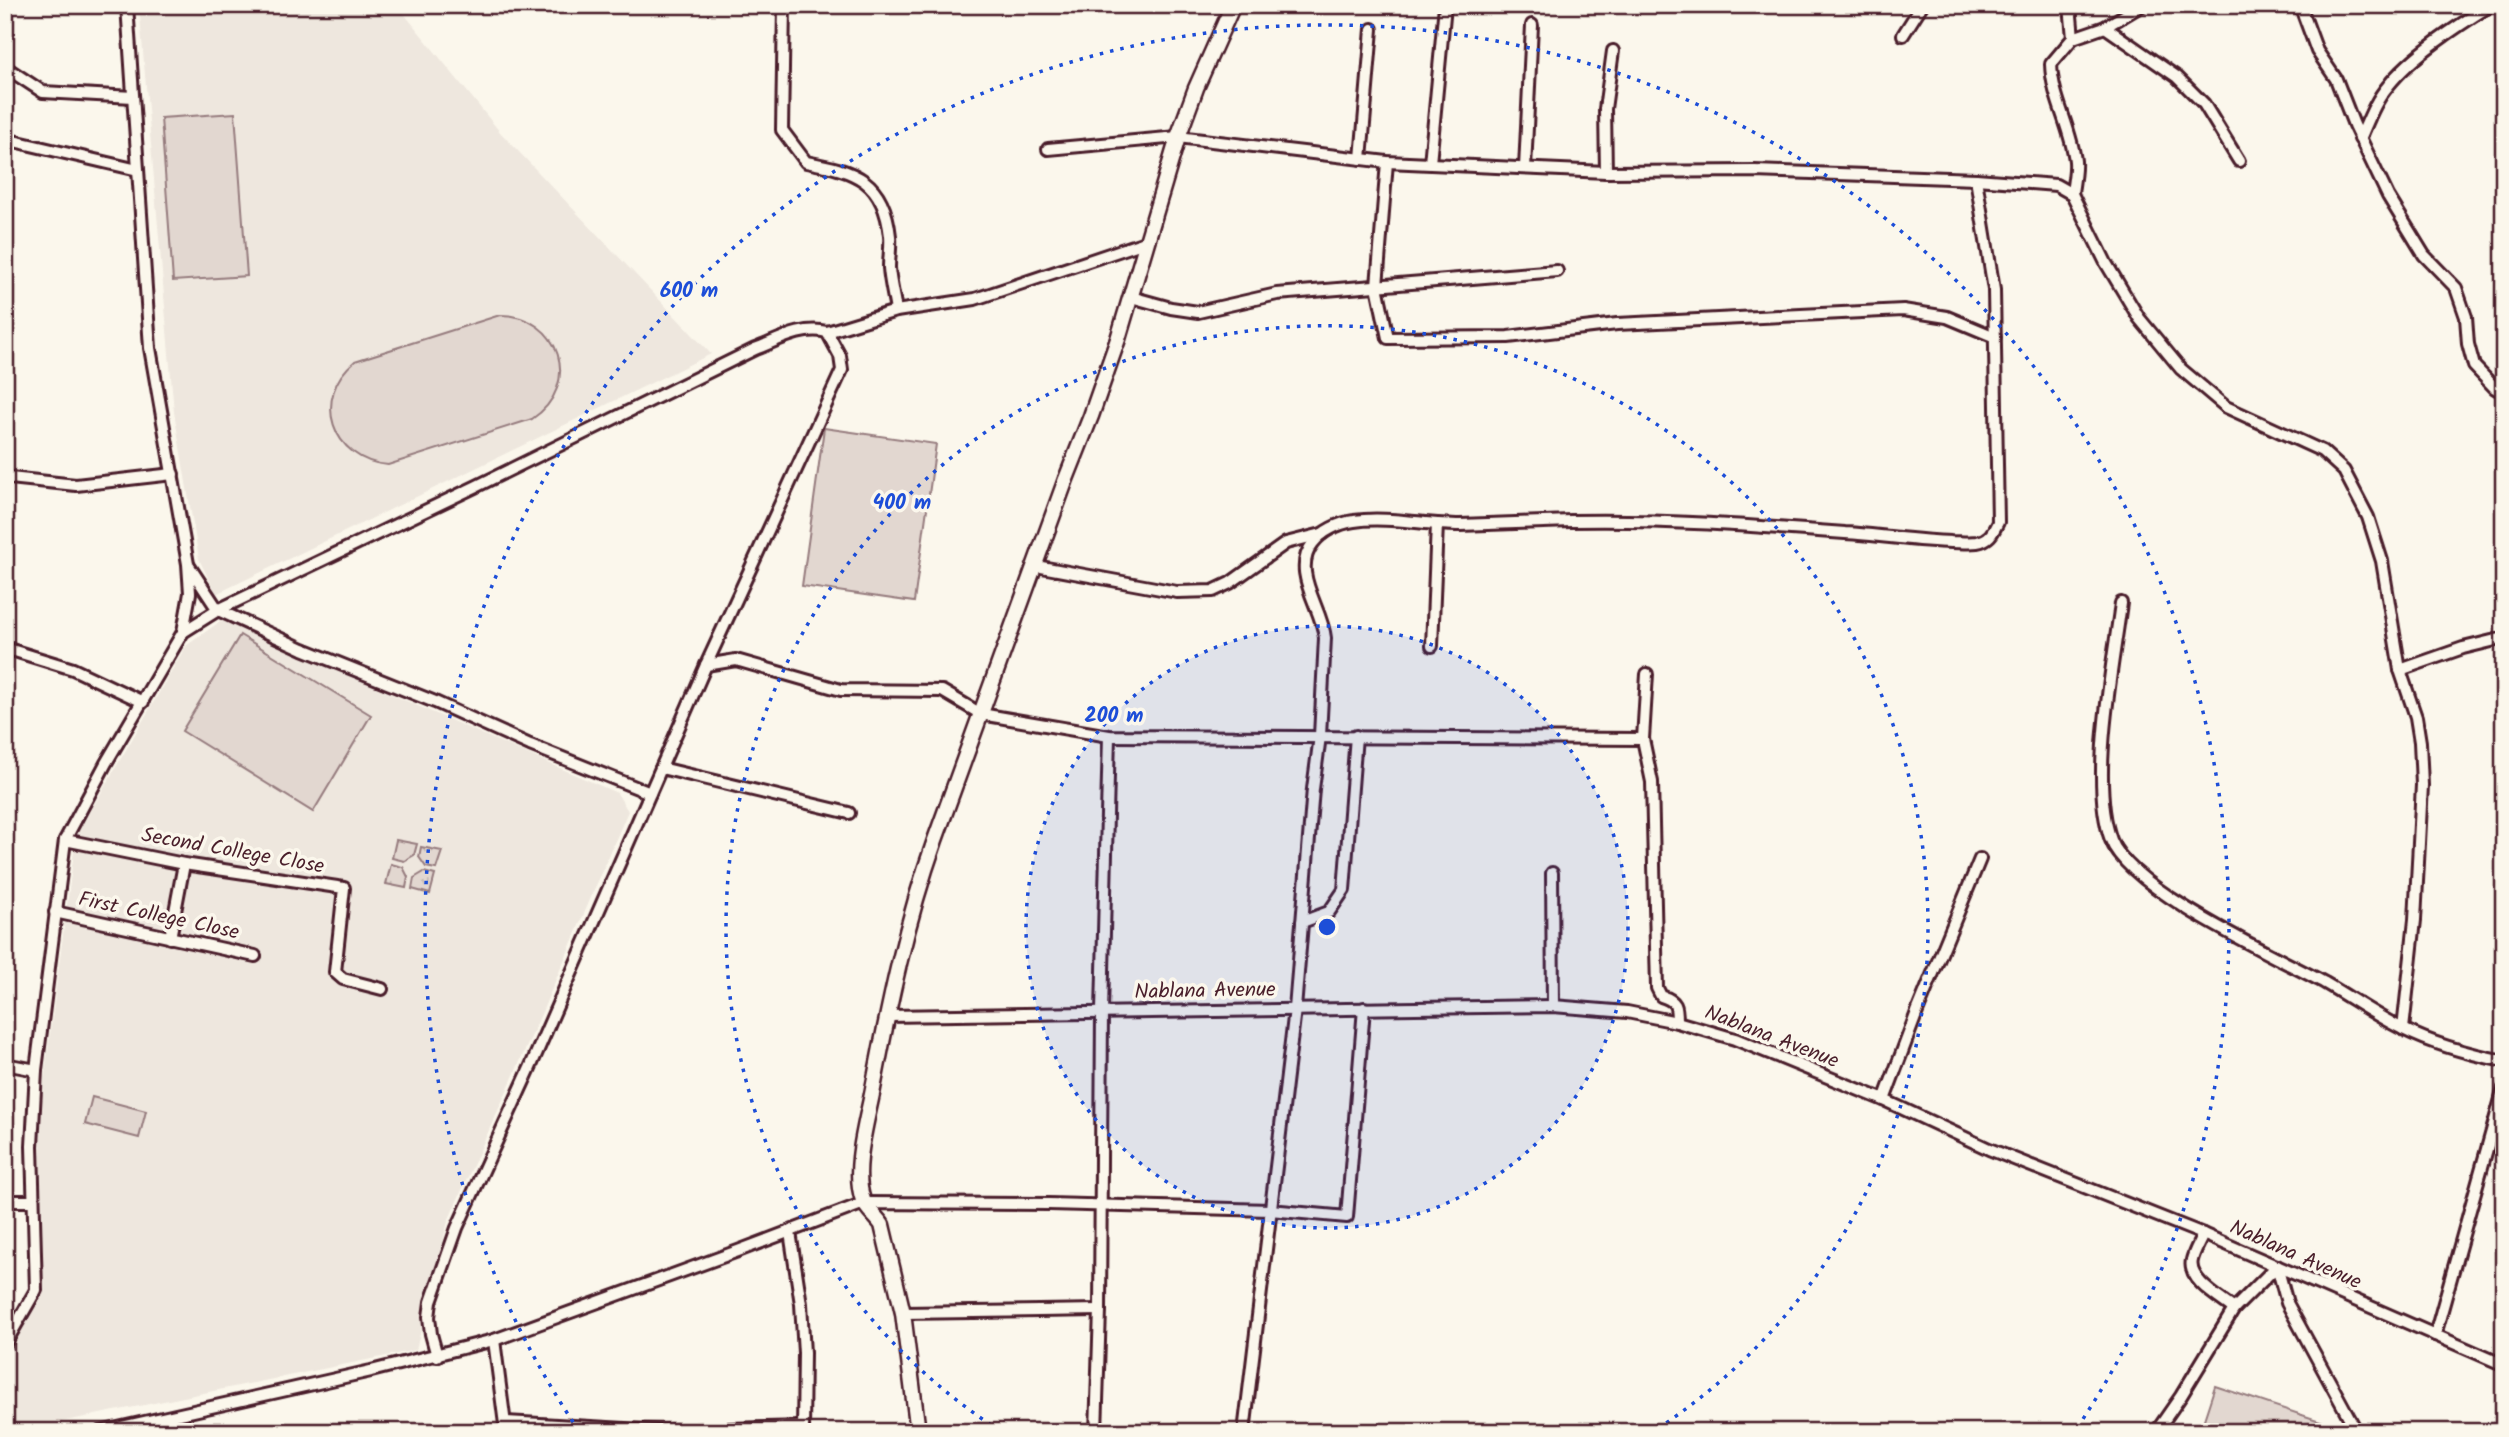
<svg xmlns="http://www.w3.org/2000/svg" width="2509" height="1437" font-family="Kalam,sans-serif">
<defs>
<pattern id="grass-tufts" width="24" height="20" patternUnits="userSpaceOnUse" patternTransform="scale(1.75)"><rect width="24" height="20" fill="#e2d7d0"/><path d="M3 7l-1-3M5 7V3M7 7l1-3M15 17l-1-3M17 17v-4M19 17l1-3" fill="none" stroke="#c3b8b3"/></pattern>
</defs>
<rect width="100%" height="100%" fill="#fbf7ec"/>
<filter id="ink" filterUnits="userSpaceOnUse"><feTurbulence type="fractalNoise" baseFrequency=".0143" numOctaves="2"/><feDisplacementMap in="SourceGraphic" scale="14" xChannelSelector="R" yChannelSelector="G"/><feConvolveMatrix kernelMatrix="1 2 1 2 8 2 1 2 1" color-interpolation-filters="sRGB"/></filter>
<g filter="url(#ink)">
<g fill="#eee7de">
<polygon points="139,5 397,5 500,132 711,354 216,594 199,559 174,412"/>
<polygon points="222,620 617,793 628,811 536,1026 448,1221 416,1350 11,1432 5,1409 5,1359 42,1289 40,1109 76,836 186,646"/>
</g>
<g fill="url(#grass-tufts)" stroke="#967b7e" stroke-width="2">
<polygon points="396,840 417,844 414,855 404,861 392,858"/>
<polygon points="421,847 442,851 436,869 426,867 419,857"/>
<polygon points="391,864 403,867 408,877 406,888 386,884"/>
<polygon points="424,872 435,875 430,894 412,889 414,878"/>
</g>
<g fill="#e2d7d0" stroke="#967b7e" stroke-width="2">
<polygon points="235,113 247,276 173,281 161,118"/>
<path d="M 500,315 C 560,315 583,385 532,419 L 388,465 C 331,460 311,397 355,361 Z"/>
<polygon points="824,428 936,444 914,602 802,586"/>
<polygon points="240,635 371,715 313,812 182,731"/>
<polygon points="92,1097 146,1111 139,1138 85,1124"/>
<polygon points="2215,1386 2332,1425 2330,1432 2200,1432"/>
</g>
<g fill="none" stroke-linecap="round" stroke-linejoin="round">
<defs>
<g id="minor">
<path d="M 784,5 L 782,130 L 806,162 C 856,171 884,180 890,236 C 891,246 889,257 889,268 C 890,282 894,297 896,311"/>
<path d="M 2070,5 L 2073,38 L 2051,64 C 2052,98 2071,127 2075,161 C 2076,171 2073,183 2072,194"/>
<polyline points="2300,5 2317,51 2336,79 2354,125 2388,196 2424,255 2456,288 2466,317 2468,344 2474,366 2495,388 2504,393"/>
<polyline points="2105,27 2177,77 2204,104 2239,161"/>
<polyline points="1903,35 1922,5"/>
<polyline points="2073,38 2105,27 2142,5"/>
<polyline points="5,67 43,92 133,97"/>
<polyline points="5,139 138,170"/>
<path d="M 2360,139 C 2368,121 2375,101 2388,86 C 2411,56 2459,25 2491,5"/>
<polyline points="1048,149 1178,137 1387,162 1606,172 1755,171 1976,179 2056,185 2072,194 2106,263 2139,318 2181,369 2226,407 2322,451 2344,471 2368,517 2382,561 2400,670 2416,717 2420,742 2422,785 2415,920 2403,1029"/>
<polyline points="1361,159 1372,29"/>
<polyline points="1387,162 1377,286 1388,338 1508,337 1617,324 1903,310 1947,317 1995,337"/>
<polyline points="1430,163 1445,5"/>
<polyline points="1525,168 1532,25"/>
<polyline points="1606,172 1605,109 1613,51"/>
<polyline points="1131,297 1171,308 1198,312 1277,294 1557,271"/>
<polyline points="10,478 76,485 173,474"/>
<polyline points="189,566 218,610 303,649 435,702 530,745 650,793"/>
<polyline points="1036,566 1177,592 1213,591 1230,583 1286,543 1322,534"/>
<path d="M 2121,603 C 2113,666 2089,781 2111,840 C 2130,890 2275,956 2325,983 C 2351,998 2376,1016 2403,1029 C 2435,1045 2469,1054 2504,1061"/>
<path d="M 183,632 L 218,610 L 477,486 L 755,349 C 779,340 801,326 827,332"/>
<polyline points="1432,646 1437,524"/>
<polyline points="5,648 73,669 143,702"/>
<path d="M 706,665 L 736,660 L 841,690 L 942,691 L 981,714 L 1109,736 L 1643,739 L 1652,782 L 1657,988 L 1661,996 C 1677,1001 1677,1006 1677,1022"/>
<polyline points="2400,670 2463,648 2504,638"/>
<polyline points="1643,739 1647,674"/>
<polyline points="661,768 849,813"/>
<polyline points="65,840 184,864 344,888 335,972 343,979 382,989"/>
<polyline points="1552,873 1553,1006"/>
<polyline points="55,912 255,956"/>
<polyline points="1302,922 1329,912 1344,890 1356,736"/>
<polyline points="170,938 184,864"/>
<polyline points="887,1016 1553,1006 1627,1012 1677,1022 1735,1039 1884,1100 1989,1149 2203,1234 2504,1365"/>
<polyline points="5,1064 36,1070"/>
<polyline points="1884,1100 1917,1012 1980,859"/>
<polyline points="5,1201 33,1201"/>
<polyline points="790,1232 801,1304 804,1353 803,1431"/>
<path d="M 2203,1234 C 2200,1242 2194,1251 2192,1260 C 2187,1280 2220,1298 2234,1309"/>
<polyline points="903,1313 1100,1310"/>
<polyline points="2435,1335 2504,1088"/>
<polyline points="494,1340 506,1432"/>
<polyline points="5,1344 36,1290 32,1146 36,1070 65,840 106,763 183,632 190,593 188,564 150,348 127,5"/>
<polyline points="437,1356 431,1334 429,1317 431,1302 457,1228 530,1068 706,665 842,370 840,356 827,332 896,311 975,299 1145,242"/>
<polyline points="506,1422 659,1431 803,1427"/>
<polyline points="100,1432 371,1371 494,1340 738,1251 864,1203 1049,1204 1270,1210 1347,1217 1364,1008"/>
<polyline points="1096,1432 1100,1310 1102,1011 1109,736"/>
<path d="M 1244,1432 L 1295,1009 L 1313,789 L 1320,736 L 1325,638 C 1322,607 1290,572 1313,543 C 1322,531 1339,523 1354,521 C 1386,516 1426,525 1460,525 C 1497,524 1534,522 1571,521 C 1662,519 1755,526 1845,533 C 1881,535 1915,541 1951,542 C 1959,542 1969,543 1977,542 C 1990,540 1993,532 1998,522 L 1994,290 L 1976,179"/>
<polyline points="2156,1432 2181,1396 2234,1309 2277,1266 2287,1303 2357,1432"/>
</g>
<path id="major" d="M 918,1432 L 903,1313 L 882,1225 C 877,1217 866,1209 863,1200 C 852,1170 867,1121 873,1089 C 889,1004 906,922 935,840 L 1066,479 L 1091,416 L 1118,339 L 1178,137 L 1196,88 L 1233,5"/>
</defs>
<use href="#minor" stroke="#4a1f2b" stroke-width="16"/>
<use href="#major" stroke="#4a1f2b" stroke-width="19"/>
<use href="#minor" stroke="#fbf7ec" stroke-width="10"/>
<use href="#major" stroke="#fbf7ec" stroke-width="14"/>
</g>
</g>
<circle cx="1327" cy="927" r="301" fill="#1d4ed8" fill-opacity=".12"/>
<g fill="none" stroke="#1d4ed8" stroke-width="3.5" stroke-dasharray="3.5 7">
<circle cx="1327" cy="927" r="301"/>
<path d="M1000 1431A601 601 0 1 1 1654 1431"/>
<path d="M579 1431A902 902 0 1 1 2075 1431"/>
</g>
<g text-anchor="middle" stroke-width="7" stroke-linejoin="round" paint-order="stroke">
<g font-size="21" fill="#4a1f2b" stroke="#fbf7ec">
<text transform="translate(233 850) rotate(10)" y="7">Second College Close</text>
<text transform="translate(159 915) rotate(12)" y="7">First College Close</text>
<text transform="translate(1205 990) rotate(-1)" y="7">Nablana Avenue</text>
<text transform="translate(1772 1036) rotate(21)" y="7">Nablana Avenue</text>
<text transform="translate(2296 1254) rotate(24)" y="7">Nablana Avenue</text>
</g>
</g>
<circle cx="1327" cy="927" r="10" fill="#1d4ed8" stroke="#fbf7ec" stroke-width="3.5"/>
<g font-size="21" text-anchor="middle" font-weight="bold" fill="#1d4ed8" stroke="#fbf7ec" stroke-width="7" stroke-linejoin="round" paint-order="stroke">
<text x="689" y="297">600 m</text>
<text x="902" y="509">400 m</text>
<text x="1114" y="722">200 m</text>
</g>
<rect width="2509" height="1437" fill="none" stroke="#fbf7ec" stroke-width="28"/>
<rect x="14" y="14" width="2481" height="1409" fill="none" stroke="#4a1f2b" stroke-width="2.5" filter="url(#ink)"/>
</svg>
